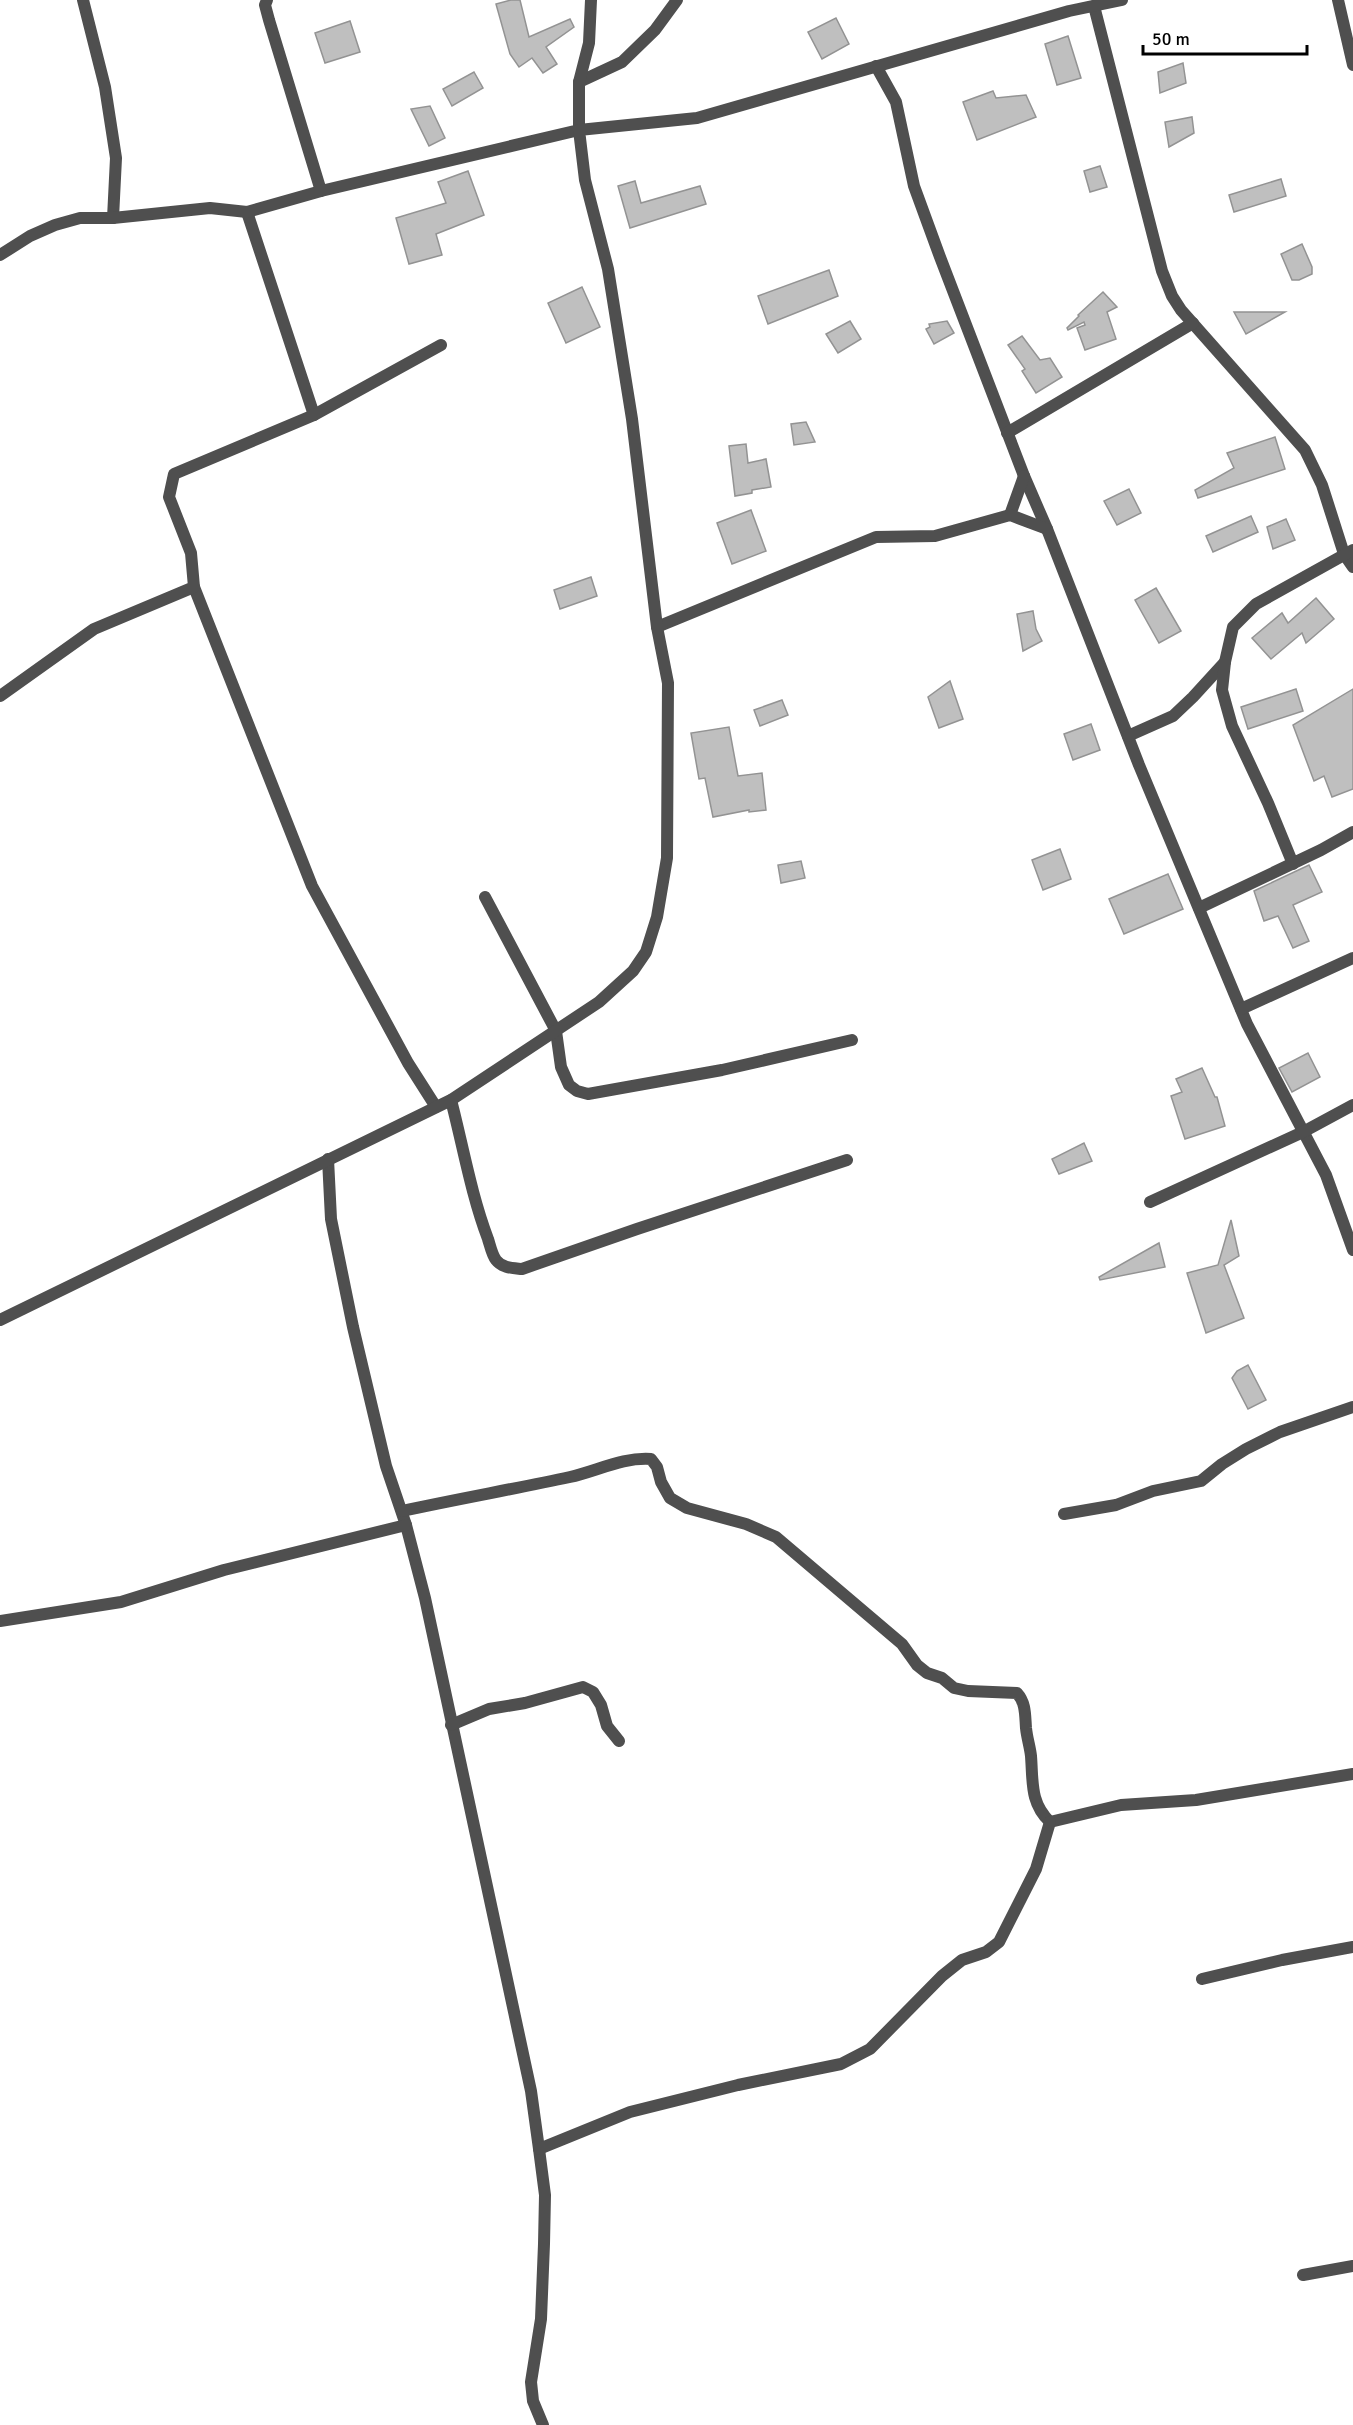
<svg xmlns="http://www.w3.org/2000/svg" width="1353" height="2425" font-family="Signika,sans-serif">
<rect width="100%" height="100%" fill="#fff"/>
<g fill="#bfbfbf" stroke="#939393" stroke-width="1.5">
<polygon points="511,0 520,0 529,37 570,19 574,27 546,47 557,64 543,73 532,58 519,67 510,54 496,4"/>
<polygon points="836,18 849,44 822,59 808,32"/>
<polygon points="350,21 360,52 325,63 315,33"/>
<polygon points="1068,36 1081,78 1057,85 1045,44"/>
<polygon points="1183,63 1186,83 1160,93 1158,72"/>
<polygon points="474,72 483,88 452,106 443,89"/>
<polygon points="993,91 996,98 1026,95 1036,117 977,140 963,102"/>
<polygon points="430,106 445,138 429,146 411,109"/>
<polygon points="1192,117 1194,133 1169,147 1165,122"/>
<polygon points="1100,166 1107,187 1090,192 1084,171"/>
<polygon points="468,171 484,215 436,234 442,255 409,264 396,218 446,203 438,182"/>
<polygon points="1281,179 1286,196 1234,212 1229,195"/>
<polygon points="635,181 641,203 700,186 706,204 630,228 618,186"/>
<polygon points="1302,244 1312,267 1312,274 1299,280 1292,280 1281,254"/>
<polygon points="829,270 838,296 768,324 758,296"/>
<polygon points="582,287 600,327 566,343 548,303"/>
<polygon points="1103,292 1117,307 1107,312 1116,339 1085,350 1077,328 1085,325 1084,322 1068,330 1067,328 1079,316 1078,315"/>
<polygon points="1234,312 1285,312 1246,334"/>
<polygon points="850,321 861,339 838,353 826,334"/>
<polygon points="947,321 954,333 934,344 926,329 930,327 929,324"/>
<polygon points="1022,336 1040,360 1050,358 1062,377 1036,393 1022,371 1025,369 1008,345"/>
<polygon points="806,422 815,442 794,445 791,424"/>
<polygon points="1275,437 1285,469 1198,498 1195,490 1234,468 1227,453"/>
<polygon points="746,444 748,463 766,459 771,487 752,490 752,493 735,496 729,446"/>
<polygon points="1129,489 1141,513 1117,525 1104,501"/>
<polygon points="751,510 766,551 732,564 717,523"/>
<polygon points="1251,516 1258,532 1213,552 1206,536"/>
<polygon points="1286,519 1295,540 1273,549 1267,527"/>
<polygon points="591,577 597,596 560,609 554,590"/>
<polygon points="1156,588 1181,631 1159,643 1135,600"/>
<polygon points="1316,598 1334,619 1306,643 1302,633 1271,659 1252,638 1282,613 1288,623"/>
<polygon points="1033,611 1036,629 1042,641 1023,651 1017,614"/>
<polygon points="950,681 963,719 939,728 928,697"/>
<polygon points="1296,689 1303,711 1248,729 1241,707"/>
<polygon points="1353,689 1353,789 1332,797 1324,776 1314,781 1293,725"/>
<polygon points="782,700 788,715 760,726 754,710"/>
<polygon points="1091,724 1100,750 1073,760 1064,734"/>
<polygon points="729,727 738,776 762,773 766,810 749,812 749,810 713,817 705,778 699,779 691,733"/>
<polygon points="1060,849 1071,879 1043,890 1032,860"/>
<polygon points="801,861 805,878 781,883 778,865"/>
<polygon points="1309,865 1322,892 1293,905 1309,941 1293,948 1278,916 1264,921 1254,891"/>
<polygon points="1168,874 1183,909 1124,934 1109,899"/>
<polygon points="1308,1053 1320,1077 1292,1092 1279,1068"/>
<polygon points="1202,1068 1215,1097 1217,1097 1225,1126 1185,1139 1171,1096 1182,1092 1176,1079"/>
<polygon points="1084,1143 1092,1161 1059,1174 1052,1159"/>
<polygon points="1231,1220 1239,1256 1224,1265 1244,1318 1206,1333 1187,1273 1218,1265"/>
<polygon points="1159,1243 1165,1267 1100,1280 1099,1277"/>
<polygon points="1248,1365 1266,1400 1248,1409 1232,1378 1237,1371"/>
</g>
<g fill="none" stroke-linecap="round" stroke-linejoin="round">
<g stroke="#4f4f4f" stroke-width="12">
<polyline points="83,0 105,87 116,158 113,218"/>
<polyline points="267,0 265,5 269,20 321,191"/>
<polyline points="1338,0 1353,65"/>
<polyline points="1094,6 1162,271 1172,296 1181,310 1305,450 1322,485 1344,554 1353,567"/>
<polyline points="876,66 896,102 914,186 940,257 1024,476 1047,529 1139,765 1247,1024 1326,1175 1353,1250"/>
<polyline points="579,82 622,62 655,30 677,0"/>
<polyline points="247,212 314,415"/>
<polyline points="0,255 30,236 55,225 80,218 113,218 210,208 247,212 321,191 579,130 579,82 589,43 591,0"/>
<polyline points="1007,433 1193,323"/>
<polyline points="1010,515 1024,476"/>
<polyline points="194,587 312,886 408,1063 436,1107"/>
<polyline points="657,627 876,537 935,536 1010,515 1047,529"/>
<polyline points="0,696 94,629 194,587 191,553 169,497 174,474 314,415 441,345"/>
<polyline points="1128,736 1173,716 1193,697 1225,662"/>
<polyline points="1293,864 1268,803 1232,726 1222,690 1225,662 1233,627 1256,604 1353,550"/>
<polyline points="485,897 556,1031 561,1067 569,1085 577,1091 588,1094 722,1070 852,1040"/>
<polyline points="1199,908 1321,850 1353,832"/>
<polyline points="1241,1009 1353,958"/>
<path d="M 451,1100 C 463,1146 471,1194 488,1239 C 490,1245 492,1255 496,1260 C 502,1268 513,1268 522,1269 L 637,1229 L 847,1160"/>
<polyline points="328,1159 331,1219 353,1327 386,1466 406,1525 425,1598 531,2091 539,2149 545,2195 544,2244 541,2319 531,2382 533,2401 543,2425"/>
<polyline points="1150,1202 1303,1132 1353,1105"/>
<polyline points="0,1320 451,1100 599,1002 633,971 646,952 657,917 667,858 668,683 657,627 632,419 608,269 585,180 579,130 697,118 1069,11 1122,0"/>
<path d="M 402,1511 C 457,1499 514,1489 570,1477 C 597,1471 623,1457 651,1459 L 657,1467 L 661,1482 L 670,1498 L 687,1508 L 746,1524 L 776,1537 L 902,1644 L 917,1665 L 927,1673 L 942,1678 L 954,1688 L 968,1691 L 1017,1693 C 1026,1703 1025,1715 1026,1728 C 1027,1738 1030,1747 1031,1756 C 1033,1782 1030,1803 1050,1822"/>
<polyline points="1064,1514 1116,1505 1153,1491 1201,1481 1222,1464 1246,1449 1280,1432 1353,1407"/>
<polyline points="0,1621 121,1602 224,1570 406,1525"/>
<polyline points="451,1725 489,1709 525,1703 583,1687 593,1692 601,1705 607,1726 619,1741"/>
<polyline points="1050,1822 1121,1805 1196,1800 1353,1774"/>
<polyline points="1202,1979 1282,1960 1353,1947"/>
<polyline points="539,2149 630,2112 738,2085 841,2064 870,2049 942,1976 962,1960 986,1952 999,1942 1036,1869 1050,1822"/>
<polyline points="1303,2275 1353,2266"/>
</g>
</g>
<path d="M1143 45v9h164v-9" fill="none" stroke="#000000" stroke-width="3"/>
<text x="1152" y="45" font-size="18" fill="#000000" stroke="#ffffff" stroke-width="4.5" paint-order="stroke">50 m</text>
</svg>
